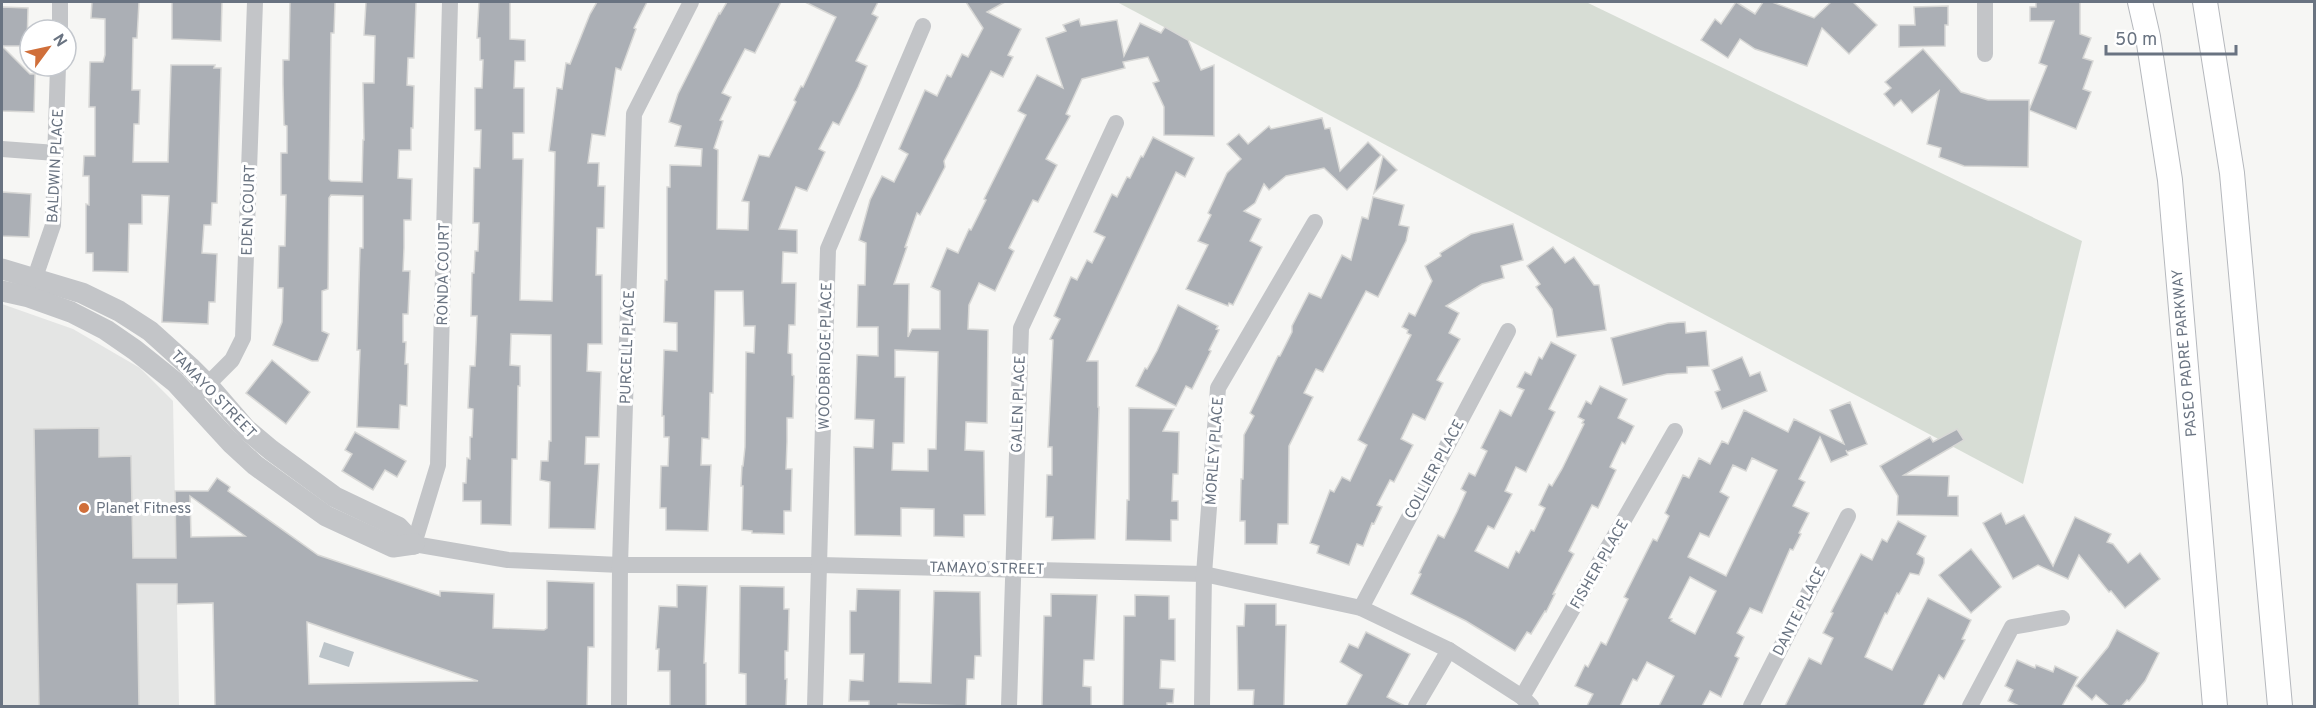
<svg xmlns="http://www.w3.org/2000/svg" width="2316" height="708" font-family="Overpass,sans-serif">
<rect width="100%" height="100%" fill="#f6f6f4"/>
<polygon fill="#e4e5e4" points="2,304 73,329 140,368 173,401 179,706 2,706"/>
<polygon fill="#d7ddd5" points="1117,2 1586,2 2082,241 2023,484"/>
<polygon fill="#bcc4c9" points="324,642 354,652 349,667 319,657"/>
<g fill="#abafb5" stroke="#d8d8d6" stroke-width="1.5" fill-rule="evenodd">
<polygon points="92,2 139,2 137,38 133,38 132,90 140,90 139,124 134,124 133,162 168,162 171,65 215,65 214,68 221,68 217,203 212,203 211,225 204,225 202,253 217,254 215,302 209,302 208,324 162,322 169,196 142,195 142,224 129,224 128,272 93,271 93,253 86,253 86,204 89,205 89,176 83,176 84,156 95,156 95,107 89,107 90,62 103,62 105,55 105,19 91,18"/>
<polygon points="172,2 222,2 221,41 172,39"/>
<polygon points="290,2 335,2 334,33 331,33 329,179 331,181 362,182 363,140 364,140 363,83 374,83 375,36 364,35 366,2 416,2 414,58 408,58 407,85 414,86 413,128 411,128 411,150 399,150 398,178 412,179 411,220 404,220 404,248 403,271 410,271 408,314 403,314 403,342 406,342 405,364 408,364 407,406 400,405 399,429 357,427 360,350 357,350 360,248 363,248 363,196 331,195 329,198 328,289 322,291 322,331 329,334 318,361 312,361 273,345 282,322 283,288 278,288 279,246 285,246 286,195 281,195 281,153 287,153 287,126 284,125 283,84 283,60 289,60"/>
<polygon points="479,2 510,2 510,39 525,40 525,61 515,61 514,88 524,88 524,133 513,133 513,159 523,159 520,300 552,301 555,152 549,151 557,88 562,89 566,63 570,64 590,14 597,2 647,2 634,28 636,29 621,70 616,68 605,136 592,134 588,163 599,163 598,186 605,186 604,228 597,228 596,275 602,275 602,344 588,344 587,371 601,372 599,437 586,437 585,464 599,464 595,529 549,528 550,482 540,480 541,461 548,461 549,441 551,441 551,335 511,334 510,365 520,366 520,386 518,386 517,459 512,459 511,525 481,524 481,501 463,501 463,483 466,483 467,458 470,459 470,437 472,437 473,409 468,408 470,366 475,366 476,344 477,316 471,316 472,273 474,273 475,251 478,251 479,223 473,223 474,168 480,168 481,130 475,130 475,88 482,88 483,60 480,60 480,38 477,38"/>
<polygon points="727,2 781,2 755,53 745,49 722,93 731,97 720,120 723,121 714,148 718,150 717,229 748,230 749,202 742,201 759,155 769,157 796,102 794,100 801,86 803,87 836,17 805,2 878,2 872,14 878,17 856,61 867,66 858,87 839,125 833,122 819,149 825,152 807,191 796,187 779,229 797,230 797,253 783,252 782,283 796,283 795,325 789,325 788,353 792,354 792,375 794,376 793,418 787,418 787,442 786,469 792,469 791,511 784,511 784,534 752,533 752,531 742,530 743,486 741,486 742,466 743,466 745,447 746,352 754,353 755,326 744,326 743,291 715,291 713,393 710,393 709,439 702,438 701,465 711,465 708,531 666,530 666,508 660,508 661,466 668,466 669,437 664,437 664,416 662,416 664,350 677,351 677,323 664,322 665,280 667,280 667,187 670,187 670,165 701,166 702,149 675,146 681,126 669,122 678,94 719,13 720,14"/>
<path d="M 966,2 L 1005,2 L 987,12 L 1021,29 L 1008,55 L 1013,57 L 1003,77 L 991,71 L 944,161 L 945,167 L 920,215 L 917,213 L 905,247 L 907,247 L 894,284 L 909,284 L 908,337 L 912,329 L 940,329 L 940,291 L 931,287 L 947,248 L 958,253 L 969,229 L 971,230 L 986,200 L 984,199 L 1026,115 L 1018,111 L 1037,75 L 1063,88 L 1046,38 L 1066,31 L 1063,25 L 1079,19 L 1081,26 L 1117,20 L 1124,56 L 1140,23 L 1161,33 L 1165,27 L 1188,40 L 1201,70 L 1214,65 L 1214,136 L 1164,135 L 1164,107 L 1153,83 L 1159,81 L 1148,57 L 1123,62 L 1125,68 L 1082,79 L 1066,114 L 1070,116 L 1046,159 L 1057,165 L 1038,202 L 1033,200 L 1009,248 L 1014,251 L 995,291 L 979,283 L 969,305 L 968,329 L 988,330 L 987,423 L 966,422 L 965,450 L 984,451 L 985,515 L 964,515 L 964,537 L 934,536 L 934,509 L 901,508 L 901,536 L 855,535 L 854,447 L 873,448 L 874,420 L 855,419 L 857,355 L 878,356 L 878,327 L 857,327 L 858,285 L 865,285 L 866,243 L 859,240 L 870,200 L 882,176 L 894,182 L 908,154 L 899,149 L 925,90 L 937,96 L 947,75 L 951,77 L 962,54 L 968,57 L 983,28 ZM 895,350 L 938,352 L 936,449 L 928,449 L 928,471 L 892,470 L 893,443 L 904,443 L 905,377 L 895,377 Z"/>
<polygon points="1736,2 1755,14 1763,2 1772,2 1814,18 1831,2 1853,2 1877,25 1849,54 1822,28 1807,66 1755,49 1740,39 1728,58 1701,40 1715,19 1721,24"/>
<polygon points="2036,2 2080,2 2080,34 2091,38 2083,58 2093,61 2083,89 2091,92 2076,129 2029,110 2028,167 1964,166 1939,157 1941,148 1927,144 1939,91 1912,113 1901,100 1894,106 1884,94 1891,88 1885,82 1923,49 1961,92 1988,100 2029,100 2029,110 2047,66 2039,63 2054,21 2030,21 2030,7 2036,7"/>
<polygon points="1948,6 1948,25 1945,25 1945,46 1899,47 1899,25 1915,25 1914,7"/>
<polygon points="2,7 28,8 27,46 2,46 30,74 35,74 34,112 2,111"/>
<polygon points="1322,118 1325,129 1330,128 1340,171 1368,142 1381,155 1347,190 1324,168 1286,176 1269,190 1264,184 1255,203 1244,211 1261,219 1250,241 1262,247 1233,305 1229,303 1228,306 1186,289 1208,245 1198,241 1211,215 1208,213 1227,173 1241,159 1227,144 1239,134 1248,144 1269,126 1271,129"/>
<polygon points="1153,137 1194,158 1185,177 1176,172 1087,361 1098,361 1098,407 1099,407 1095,539 1052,540 1053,517 1046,517 1047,475 1052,475 1052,447 1048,447 1053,340 1050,339 1060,319 1054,316 1071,277 1077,280 1087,260 1092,263 1105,237 1094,232 1112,194 1117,197 1127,177 1130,178 1141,156 1143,157"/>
<polygon points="1383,156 1397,170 1374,193"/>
<polygon points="2,192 31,194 29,237 2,236"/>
<polygon points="1373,197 1404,205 1399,225 1409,227 1406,241 1378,297 1366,291 1323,372 1316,369 1304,393 1313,397 1289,446 1288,524 1278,524 1277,544 1245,544 1245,521 1240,521 1241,479 1243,479 1244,435 1254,416 1250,413 1278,356 1280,356 1292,332 1292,326 1309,293 1321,298 1342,255 1351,260 1362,217 1368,219"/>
<polygon points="1513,224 1523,260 1501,266 1504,278 1482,284 1446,306 1459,313 1449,333 1460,339 1437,380 1443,383 1425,420 1413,414 1401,439 1413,445 1394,482 1390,480 1377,505 1382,507 1374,524 1372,523 1363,546 1357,544 1349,565 1317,553 1319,546 1310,543 1330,490 1334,492 1342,477 1350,481 1367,445 1358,440 1411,335 1407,333 1408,330 1402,327 1409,313 1415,316 1432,281 1425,266 1441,256 1440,253 1471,234"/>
<polygon points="1553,247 1565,263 1574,257 1594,285 1599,285 1606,330 1557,337 1552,309 1536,287 1540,284 1527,266"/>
<polygon points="1178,305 1218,326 1216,329 1219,330 1209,350 1211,351 1192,389 1186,386 1176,406 1136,386 1145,368 1147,369 1157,351"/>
<polygon points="1685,322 1686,333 1706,331 1709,366 1687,367 1687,373 1667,374 1623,385 1611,338 1668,323"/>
<polygon points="1551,342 1576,355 1549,409 1555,412 1526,472 1516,467 1505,491 1512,494 1494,529 1488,526 1475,551 1508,568 1516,551 1519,553 1531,530 1534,531 1545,508 1539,505 1549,484 1552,486 1562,469 1584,424 1582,423 1584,420 1578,417 1586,401 1591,404 1600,386 1627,399 1618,418 1634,426 1625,444 1622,442 1610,467 1616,470 1598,508 1592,505 1569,551 1574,554 1553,594 1555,594 1546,612 1545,611 1531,634 1527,632 1515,651 1466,621 1411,594 1421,574 1419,573 1438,535 1444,538 1457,512 1466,492 1461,489 1469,473 1475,476 1487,451 1481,448 1500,410 1511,416 1524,390 1517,387 1525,372 1531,375 1539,357 1542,359"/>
<polygon points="1742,357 1750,376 1760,372 1767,391 1722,409 1715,392 1720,390 1712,370"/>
<polygon points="272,360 310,392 286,424 246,393"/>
<path d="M 1850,402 L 1867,444 L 1847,452 L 1846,450 L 1848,455 L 1831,462 L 1820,437 L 1799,479 L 1805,482 L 1793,506 L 1809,513 L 1799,533 L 1801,534 L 1793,550 L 1790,549 L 1762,613 L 1750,608 L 1737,633 L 1744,637 L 1735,656 L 1739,658 L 1721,697 L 1710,691 L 1702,706 L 1659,706 L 1674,676 L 1647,662 L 1637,681 L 1633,679 L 1620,706 L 1587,706 L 1593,694 L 1575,686 L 1585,665 L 1588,667 L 1601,642 L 1606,645 L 1628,599 L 1624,597 L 1653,539 L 1657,541 L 1669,516 L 1665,513 L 1683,475 L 1689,478 L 1699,458 L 1710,464 L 1722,441 L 1728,444 L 1744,410 L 1788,432 L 1794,419 L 1844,444 L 1830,410 ZM 1752,458 L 1777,470 L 1726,576 L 1688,557 L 1700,533 L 1709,537 L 1729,497 L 1720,492 L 1733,465 L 1746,471 ZM 1690,577 L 1716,591 L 1695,634 L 1671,621 L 1672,619 L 1669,618 Z"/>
<polygon points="1129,408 1174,409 1163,431 1179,432 1178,474 1173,474 1172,501 1178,501 1178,520 1171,520 1171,541 1126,540 1127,500 1129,500"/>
<path d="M 99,428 L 99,457 L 131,456 L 133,558 L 176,558 L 175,491 L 208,491 L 217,478 L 230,487 L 228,491 L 318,555 L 440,596 L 440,591 L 494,594 L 493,628 L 544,630 L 547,628 L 547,581 L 594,583 L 594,647 L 588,647 L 587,706 L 215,706 L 213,603 L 177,604 L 177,584 L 137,584 L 139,706 L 39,706 L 34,429 ZM 190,496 L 245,536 L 191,537 ZM 307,622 L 478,681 L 309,684 Z"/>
<polygon points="1957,429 1964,440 1904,475 1949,476 1948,496 1958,496 1958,516 1897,515 1898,496 1880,466 1930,437 1933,442"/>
<polygon points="355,432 406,461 397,477 385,470 373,490 342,471 352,454 345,450"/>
<polygon points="2001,513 2006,524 2024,515 2053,566 2075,517 2111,534 2107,542 2113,544 2128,563 2140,553 2160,579 2125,608 2111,591 2109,592 2079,555 2068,579 2038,565 2013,579 1983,523"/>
<polygon points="1898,521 1926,536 1917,554 1924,558 1924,563 1919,575 1910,573 1899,594 1897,593 1887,614 1885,613 1865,657 1892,670 1928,598 1971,620 1962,639 1965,640 1944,679 1939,675 1923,706 1785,706 1809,658 1821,664 1833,638 1823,633 1833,613 1831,612 1861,554 1872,560 1882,539 1887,542"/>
<polygon points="1971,549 2001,587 1971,613 1939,575"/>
<polygon points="677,585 707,586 704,663 706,663 706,706 670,706 670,671 658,671 659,649 656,649 659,606 677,607"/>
<polygon points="740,586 784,587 784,609 789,609 788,651 785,651 785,679 787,679 786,706 746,706 746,674 739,673"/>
<polygon points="857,589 900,590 899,682 931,683 934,591 980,592 981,656 975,656 974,679 967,679 966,706 898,704 898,706 869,706 869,701 849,701 850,680 863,681 864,654 850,654 850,611 856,611"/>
<polygon points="1051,594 1097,595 1094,660 1084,660 1083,686 1091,687 1091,706 1042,706 1044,616 1051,616"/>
<polygon points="1135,595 1169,596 1169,619 1175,619 1175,661 1161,660 1160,688 1174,689 1173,703 1167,703 1167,706 1123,706 1124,616 1135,616"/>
<polygon points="1245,604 1276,604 1276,625 1286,625 1284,706 1253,706 1254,690 1238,690 1237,626 1244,626"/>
<polygon points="2117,630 2159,653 2145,681 2129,701 2127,700 2122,706 2109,706 2096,695 2092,700 2076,686 2108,647"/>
<polygon points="1366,632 1410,654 1387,697 1405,706 1346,706 1362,675 1340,662 1349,644 1358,648"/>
<polygon points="2017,660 2035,668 2036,665 2053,672 2055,666 2078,677 2062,706 2019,706 2008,701 2013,690 2005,686"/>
</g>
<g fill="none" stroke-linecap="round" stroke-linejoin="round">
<defs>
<g id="secondary">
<polyline points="2140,2 2148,37 2170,180 2215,706"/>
<polyline points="2205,2 2232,173 2280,706"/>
</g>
</defs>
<use href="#secondary" stroke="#b5b8bd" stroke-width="26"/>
<g stroke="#c3c5c8" stroke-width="16">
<polyline points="450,2 438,465 414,544 508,560 620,565 820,565 1204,574 1361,608 1449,650 1522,697 1531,706"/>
<polyline points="60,30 60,2"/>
<polyline points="1985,54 1985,2"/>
<polyline points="2,149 56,153"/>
<polyline points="31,289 53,225 58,66"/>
<polyline points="200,392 232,360 243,338 255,2"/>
<polyline points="1361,608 1508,331"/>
<polyline points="1522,697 1675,431"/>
<polyline points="619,706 620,565 634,114 691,2"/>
<polyline points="815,706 828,249 923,26"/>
<polyline points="1009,706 1021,328 1116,123"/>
<polyline points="1202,706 1204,574 1218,388 1315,222"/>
<polyline points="1416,706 1449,650"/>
<polyline points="1751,706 1848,516"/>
<polyline points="1970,706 2012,627 2062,618"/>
</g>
<g stroke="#c3c5c8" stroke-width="21">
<polyline points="2,269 82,293 119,311 150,331 190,367 208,385 246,429 271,450 335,497 398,527 414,544"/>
<polyline points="2,291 29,297 71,312 106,330 135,350 175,382 231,443 255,465 326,516 393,547 414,544"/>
</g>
<use href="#secondary" stroke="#fff" stroke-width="24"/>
</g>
<circle fill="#d06f3a" stroke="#fff" stroke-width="2" cx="84" cy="508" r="6"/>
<g text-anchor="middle" stroke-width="6" stroke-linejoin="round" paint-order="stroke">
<g font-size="15" fill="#697381" stroke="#fff">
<text transform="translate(55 166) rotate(-87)" y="5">BALDWIN PLACE</text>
<text transform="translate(248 210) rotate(-88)" y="5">EDEN COURT</text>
<text transform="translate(443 274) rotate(-89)" y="5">RONDA COURT</text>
<text transform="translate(627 347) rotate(-88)" y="5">PURCELL PLACE</text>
<text transform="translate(2184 353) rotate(-95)" y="5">PASEO PADRE PARKWAY</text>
<text transform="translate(825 356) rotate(-89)" y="5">WOODBRIDGE PLACE</text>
<text transform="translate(214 394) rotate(46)" y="5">TAMAYO STREET</text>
<text transform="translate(1018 404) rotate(-88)" y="5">GALEN PLACE</text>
<text transform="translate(1214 451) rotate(-86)" y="5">MORLEY PLACE</text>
<text transform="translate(1434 469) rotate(-62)" y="5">COLLIER PLACE</text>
<text transform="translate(1599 564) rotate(-60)" y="5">FISHER PLACE</text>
<text transform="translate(987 568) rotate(1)" y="5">TAMAYO STREET</text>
<text transform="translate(1799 611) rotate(-63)" y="5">DANTE PLACE</text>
</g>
<g font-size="15" fill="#697381" stroke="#fff" text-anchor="start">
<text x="96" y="513">Planet Fitness</text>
</g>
</g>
<rect width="2316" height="708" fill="none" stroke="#697381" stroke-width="6"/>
<g transform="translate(48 48) rotate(57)"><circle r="28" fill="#ffffff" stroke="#c3c7cd" stroke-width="1.5"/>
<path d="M0-4.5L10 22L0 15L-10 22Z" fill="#d06f3a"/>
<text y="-9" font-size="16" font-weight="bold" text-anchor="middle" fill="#697381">N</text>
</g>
<path d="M2106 45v9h130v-9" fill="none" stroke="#697381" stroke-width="3"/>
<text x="2115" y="45" font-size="18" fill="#697381" stroke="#ffffff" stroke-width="4.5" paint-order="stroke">50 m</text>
</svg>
